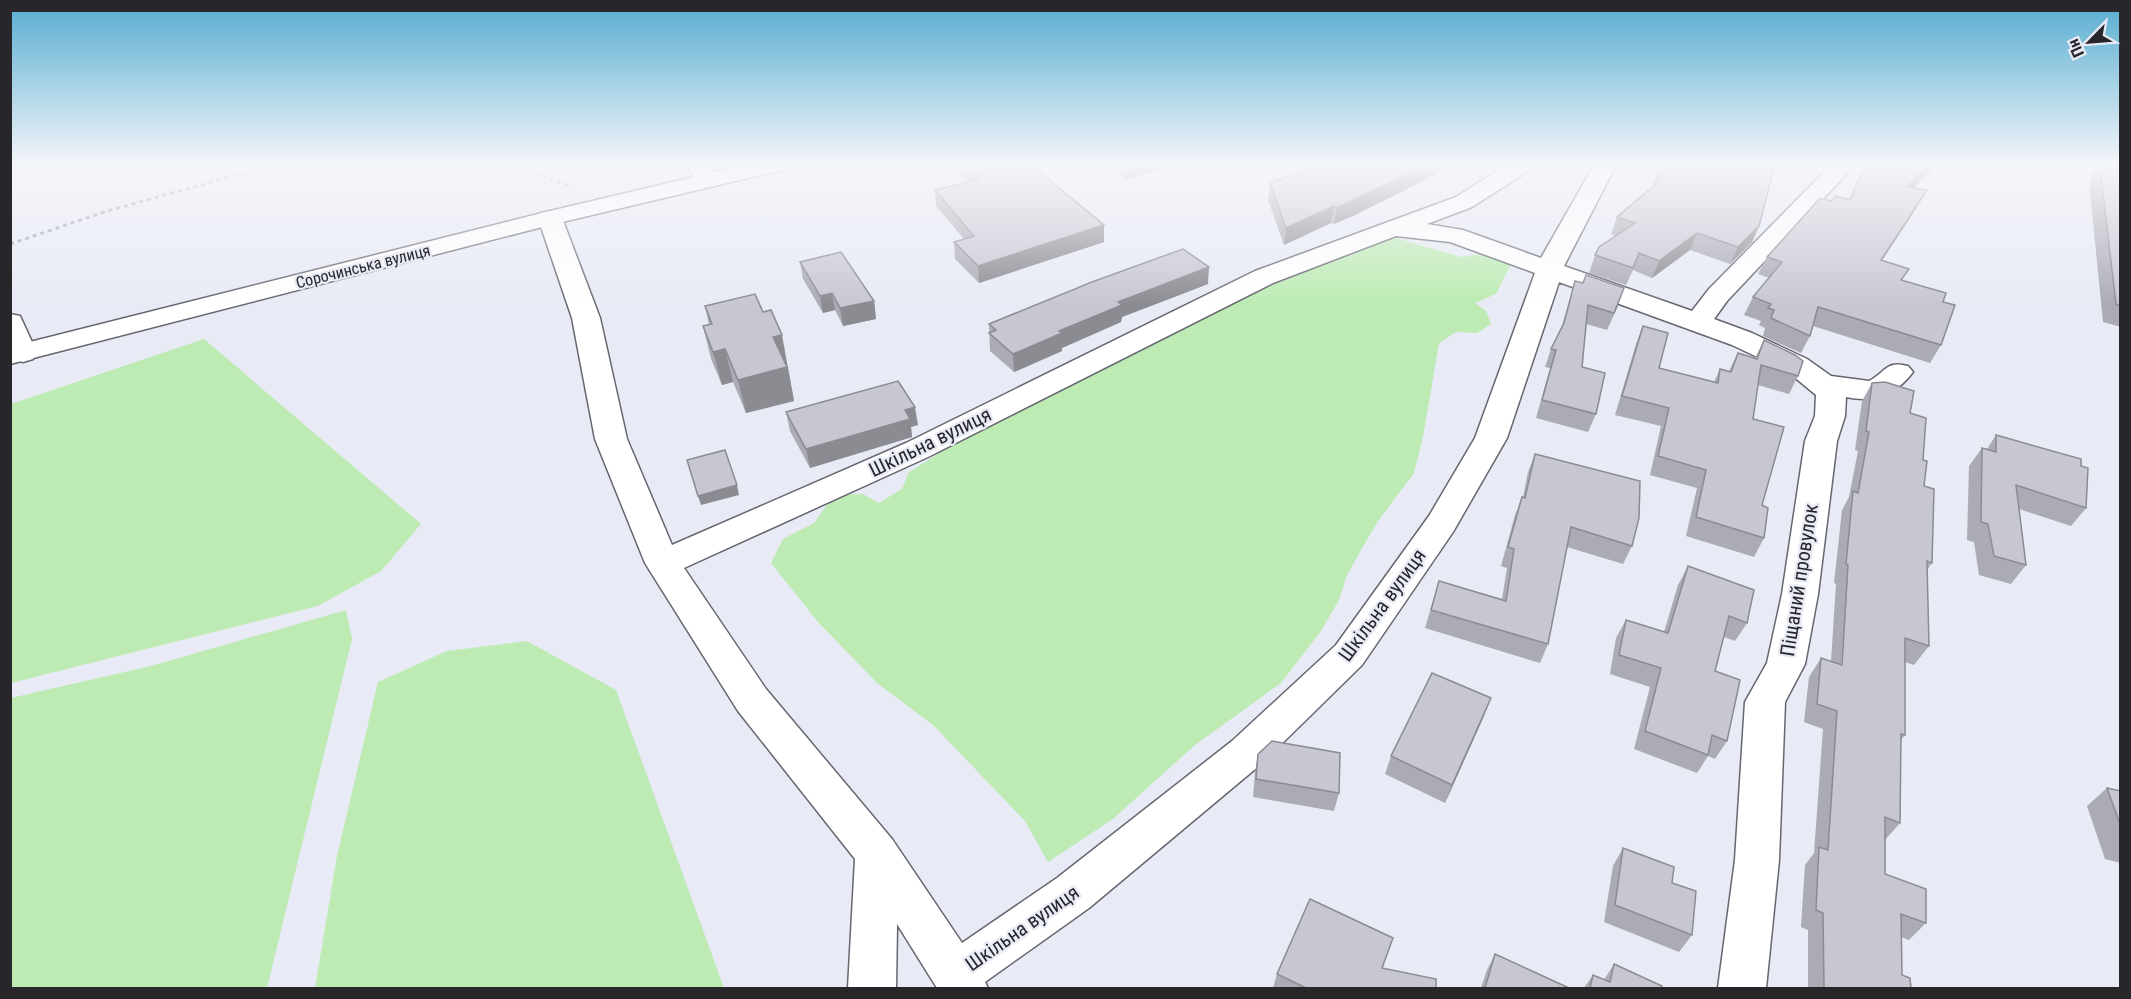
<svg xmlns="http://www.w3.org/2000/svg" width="2131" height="999" font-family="'Roboto Condensed',sans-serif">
<rect width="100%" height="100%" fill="#e8eaf5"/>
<g fill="#bdebb3">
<polygon points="1382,234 1461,257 1488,253 1511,264 1496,294 1475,303 1486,311 1491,324 1477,333 1456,332 1439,343 1423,437 1414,473 1378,521 1361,550 1347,575 1339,600 1321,631 1281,683 1195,745 1113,819 1048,862 1025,821 933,725 877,683 818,622 771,563 783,539 814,523 829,502 840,495 863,494 879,503 902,489 909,472 946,449 1213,308"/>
<polygon points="204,339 421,524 381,571 318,606 11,683 11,404"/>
<polygon points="346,610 352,639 267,988 11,988 11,698 151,666"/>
<polygon points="527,641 616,690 724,988 315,988 337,856 378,682 447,651"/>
</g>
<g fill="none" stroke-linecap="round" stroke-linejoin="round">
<defs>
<g id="minor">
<polygon points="686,165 709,165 720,180 716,185 708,187 700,185"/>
<path d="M 1506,165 L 1533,165 L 1530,170 L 1472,207 L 1427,224 L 1463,230 L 1541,258 L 1594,165 L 1616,165 L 1564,266 L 1692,311 L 1709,289 L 1831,165 L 1855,165 L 1727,301 L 1714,319 L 1752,333 L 1807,359 L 1831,376 L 1869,381 C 1886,372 1886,360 1908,366 L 1913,372 C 1896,395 1873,403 1846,397 L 1845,416 L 1837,441 L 1818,594 L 1805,664 L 1785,702 L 1779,860 L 1766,988 L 1718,988 L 1735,860 L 1745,702 L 1767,663 L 1782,594 L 1805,441 L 1815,416 L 1816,395 L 1787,371 L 1732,345 L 1559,282 L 1507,438 L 1453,532 L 1362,665 L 1260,765 L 1089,908 L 985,982 L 988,988 L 937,988 L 897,924 L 896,988 L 848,988 L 855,859 L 738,711 L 645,563 L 595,439 L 572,318 L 538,218 L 541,213 L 550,211 L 559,213 L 562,218 L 600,318 L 627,439 L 672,545 L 906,443 L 1255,271 L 1456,197 ZM 1396,236 L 1450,242 L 1535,273 L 1475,438 L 1429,516 L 1336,645 L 1232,741 L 1057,878 L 962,943 L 892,839 L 766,689 L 684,568 L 928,457 L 1273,283 Z"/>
<polygon points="10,314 20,316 37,353 33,359 23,362 13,359 10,356"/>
</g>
<polygon id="major" points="745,165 785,165 782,170 554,224 10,364 10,347 550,211"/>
</defs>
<use href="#minor" stroke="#666670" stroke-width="3"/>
<use href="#major" stroke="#666670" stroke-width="3"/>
<g stroke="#9b9ca5" stroke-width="3" stroke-dasharray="4 4" stroke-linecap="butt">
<polyline points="512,165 573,187"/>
<polyline points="234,176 296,165"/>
<polyline points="10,244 107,211 223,179 261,165"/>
</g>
<use href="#minor" fill="#fff" fill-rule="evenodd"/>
<use href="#major" fill="#fff" fill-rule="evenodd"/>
</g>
<g fill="#aaabb4">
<polygon points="959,165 1031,165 1104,225 1104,242 979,283 955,259 954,242 964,239 936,206 935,190 968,182 960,174"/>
<polygon points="1107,165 1179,165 1125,179"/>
<polygon points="1317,165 1355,215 1334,224 1331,223 1284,245 1268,200 1270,183"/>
<polygon points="1662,165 1759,226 1752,242 1730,264 1690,250 1652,278 1633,270 1626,285 1589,273 1595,255 1616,236 1611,234 1617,217 1652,188 1656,176"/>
<polygon points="1864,165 1936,165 1913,188 1917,207 1882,260 1903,280 1943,302 1941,345 1930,363 1813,326 1810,336 1801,353 1763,336 1765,328 1759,325 1761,321 1744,315 1753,297 1769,278 1758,274 1767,257 1831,201 1849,200"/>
<polygon points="2097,165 2121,165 2121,327 2103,322 2090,192 2092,173"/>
<polygon points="800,262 874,301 876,319 843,326 835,310 823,313 803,279"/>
<polygon points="1575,281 1618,306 1607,330 1586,324 1582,367 1596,414 1588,432 1536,418 1550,368 1545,367 1551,349 1561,329"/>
<polygon points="1208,284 1122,317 1121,322 1062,348 1062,351 1014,372 990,351 989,324"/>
<polygon points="705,306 789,368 788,368 794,401 746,413 733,382 722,385 711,359 703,326 709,325"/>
<polygon points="1643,326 1659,368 1714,382 1720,369 1729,371 1738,353 1755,358 1764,340 1798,376 1789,394 1758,385 1753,419 1764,538 1754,557 1686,536 1697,488 1650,475 1661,426 1615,415 1636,344"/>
<polygon points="1872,383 1910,413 1923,460 1924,486 1932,563 1927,570 1929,646 1914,665 1905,662 1905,735 1901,740 1900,823 1885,840 1885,874 1926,923 1909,940 1901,937 1902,975 1911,988 1808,988 1808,930 1801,927 1805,865 1814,853 1823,729 1804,722 1809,677 1821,658 1831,661 1836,584 1834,583 1842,510 1849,497 1858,451 1855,450 1862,401"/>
<polygon points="786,412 918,425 911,427 912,437 810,468 790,431"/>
<polygon points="1996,435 2081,466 2086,508 2071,526 2019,509 2026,565 2011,584 1979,575 1974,542 1967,540 1969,466 1982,448 1987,449"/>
<polygon points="1535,454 1632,546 1623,564 1567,547 1548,644 1540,663 1425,628 1439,581 1502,599 1507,568 1501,566 1515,515 1522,497 1523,497 1528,472"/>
<polygon points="1688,566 1747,623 1735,641 1724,637 1715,671 1727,741 1715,759 1708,756 1697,773 1634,749 1650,687 1610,674 1616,638 1626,620 1664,632 1678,585"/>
<polygon points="1484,716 1445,803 1385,774 1391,756"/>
<polygon points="1258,754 1339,793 1334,811 1253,797 1255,772"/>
<polygon points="2107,788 2121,791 2121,863 2105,859 2087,806"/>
<polygon points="1623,848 1672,883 1692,935 1679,952 1604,922 1613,866"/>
<polygon points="1495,954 1569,988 1481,988 1487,970"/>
<polygon points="1614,964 1662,988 1584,988 1593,975 1604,980"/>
<polygon points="1382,968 1436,988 1273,988 1277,974"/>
</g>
<g fill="#8b8b92">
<polygon points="1126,165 1179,165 1125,179"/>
<polygon points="1426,165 1455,165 1355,215 1334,224 1337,208"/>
<polygon points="1929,165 1936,165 1898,203 1907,187"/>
<polygon points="1927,190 1917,207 1871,277 1881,260"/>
<polygon points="1334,206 1331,223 1284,245 1286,228"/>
<polygon points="1104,225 1104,242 979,283 978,266"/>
<polygon points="1759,226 1752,242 1730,264 1738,247"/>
<polygon points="1697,233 1690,250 1652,278 1659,261"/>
<polygon points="1209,267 1208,284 1122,317 1121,322 1062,348 1062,351 1014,372 1013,354 1118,302"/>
<polygon points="832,293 835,310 823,313 820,296"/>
<polygon points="874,301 876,319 843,326 840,308"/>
<polygon points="782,335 794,401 746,413 738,380 773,337"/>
<polygon points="725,349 733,382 722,385 713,352"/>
<polygon points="915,407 918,425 911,427 912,437 810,468 806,449 905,410"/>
<polygon points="737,485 739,495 701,505 698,496"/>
<polygon points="1491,698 1484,716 1445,803 1452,785"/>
</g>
<g fill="#c6c7d1" stroke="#8b8b92" stroke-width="1.5">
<polygon points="966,165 1031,165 1104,225 978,266 954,242 974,236 935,190 980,179"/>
<polygon points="1317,165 1426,165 1358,198 1337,208 1334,206 1286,228 1270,183"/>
<polygon points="1662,165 1775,165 1759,226 1738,247 1697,233 1659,261 1639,253 1633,268 1595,255 1599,247 1635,223 1617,217 1663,178 1656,176"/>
<polygon points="1865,165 1929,165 1907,187 1927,190 1881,260 1909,269 1901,280 1946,293 1943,302 1955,305 1941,345 1818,307 1810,336 1771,318 1774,310 1768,308 1771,304 1753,297 1782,262 1767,257 1820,198 1831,201 1836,196 1850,200"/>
<polygon points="2102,165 2121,165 2121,306 2116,304 2101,176"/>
<polygon points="1183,249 1209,267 1118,302 1122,305 1059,331 1062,333 1013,354 989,333 996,330 989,324 1092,282"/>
<polygon points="841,252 874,301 840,308 832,293 820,296 800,262"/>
<polygon points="1586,275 1624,288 1614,313 1588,305 1582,367 1605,373 1596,414 1542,400 1556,350 1551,349 1564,323 1575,281 1583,283"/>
<polygon points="755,294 763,312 771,310 782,335 773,337 787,367 738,380 725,349 713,352 703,326 712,324 705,306"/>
<polygon points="1643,326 1668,333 1659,368 1718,383 1720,369 1731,372 1738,353 1757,359 1764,340 1795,355 1803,361 1798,376 1761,365 1753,419 1784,427 1762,505 1768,508 1764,538 1696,517 1706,470 1658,456 1669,408 1622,396"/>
<polygon points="898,381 915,407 905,410 910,419 806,449 786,412"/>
<polygon points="1885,382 1914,391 1910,413 1926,418 1923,460 1927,461 1924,486 1934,489 1932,563 1927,561 1929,646 1905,638 1905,735 1901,734 1900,823 1885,817 1885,874 1926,889 1926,923 1901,914 1902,975 1910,978 1911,988 1824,988 1823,913 1816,910 1819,847 1828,850 1837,711 1817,704 1821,658 1842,665 1848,565 1846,564 1853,491 1858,493 1869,432 1866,431 1872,383"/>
<polygon points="1996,435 2081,459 2081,466 2088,468 2086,508 2016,485 2026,565 1994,556 1988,524 1981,522 1982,448 1996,452"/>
<polygon points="725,450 737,485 698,496 687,460"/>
<polygon points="1535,454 1640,481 1639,518 1632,546 1571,527 1548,644 1431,610 1439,581 1506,601 1514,549 1508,547 1522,497 1525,498"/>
<polygon points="1688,566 1754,590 1747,623 1729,616 1715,671 1740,680 1727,741 1712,735 1708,755 1645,731 1661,668 1619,655 1626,620 1668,633"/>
<polygon points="1432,673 1491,698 1452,785 1391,756"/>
<polygon points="1272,741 1340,753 1339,793 1256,779 1258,754"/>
<polygon points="2107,788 2121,791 2121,827"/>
<polygon points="1623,848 1674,867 1672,883 1696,891 1692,935 1615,905"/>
<polygon points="1310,899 1393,938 1382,968 1436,979 1436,988 1306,988 1277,974"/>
<polygon points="1495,954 1569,988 1485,988"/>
<polygon points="1614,964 1662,986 1662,988 1590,988 1593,975 1610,982"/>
</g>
<linearGradient id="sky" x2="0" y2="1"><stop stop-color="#55acd0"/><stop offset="0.54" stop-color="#f5f6fa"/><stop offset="1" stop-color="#f5f6fa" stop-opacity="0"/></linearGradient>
<rect width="2131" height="305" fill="url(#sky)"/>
<g text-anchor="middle" stroke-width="4.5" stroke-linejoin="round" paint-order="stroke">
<g font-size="16" fill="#27272b" stroke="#e8eaf5">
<text transform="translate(363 266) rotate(-14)" y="6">Сорочинська вулиця</text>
</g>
<g font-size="20" fill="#27272b" stroke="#e8eaf5">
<text transform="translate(930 442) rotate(-26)" y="7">Шкільна вулиця</text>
<text transform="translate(1799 580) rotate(-81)" y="7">Піщаний провулок</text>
<text transform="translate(1382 605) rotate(-54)" y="7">Шкільна вулиця</text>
<text transform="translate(1022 928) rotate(-35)" y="7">Шкільна вулиця</text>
</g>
</g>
<rect width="2131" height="999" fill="none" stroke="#27272b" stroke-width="24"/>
<g transform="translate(2089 42) rotate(245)" stroke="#e8eaf5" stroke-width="4.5" paint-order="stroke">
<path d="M0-4.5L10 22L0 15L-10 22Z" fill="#27272b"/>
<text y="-9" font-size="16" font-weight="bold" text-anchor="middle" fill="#27272b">Пн</text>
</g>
</svg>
